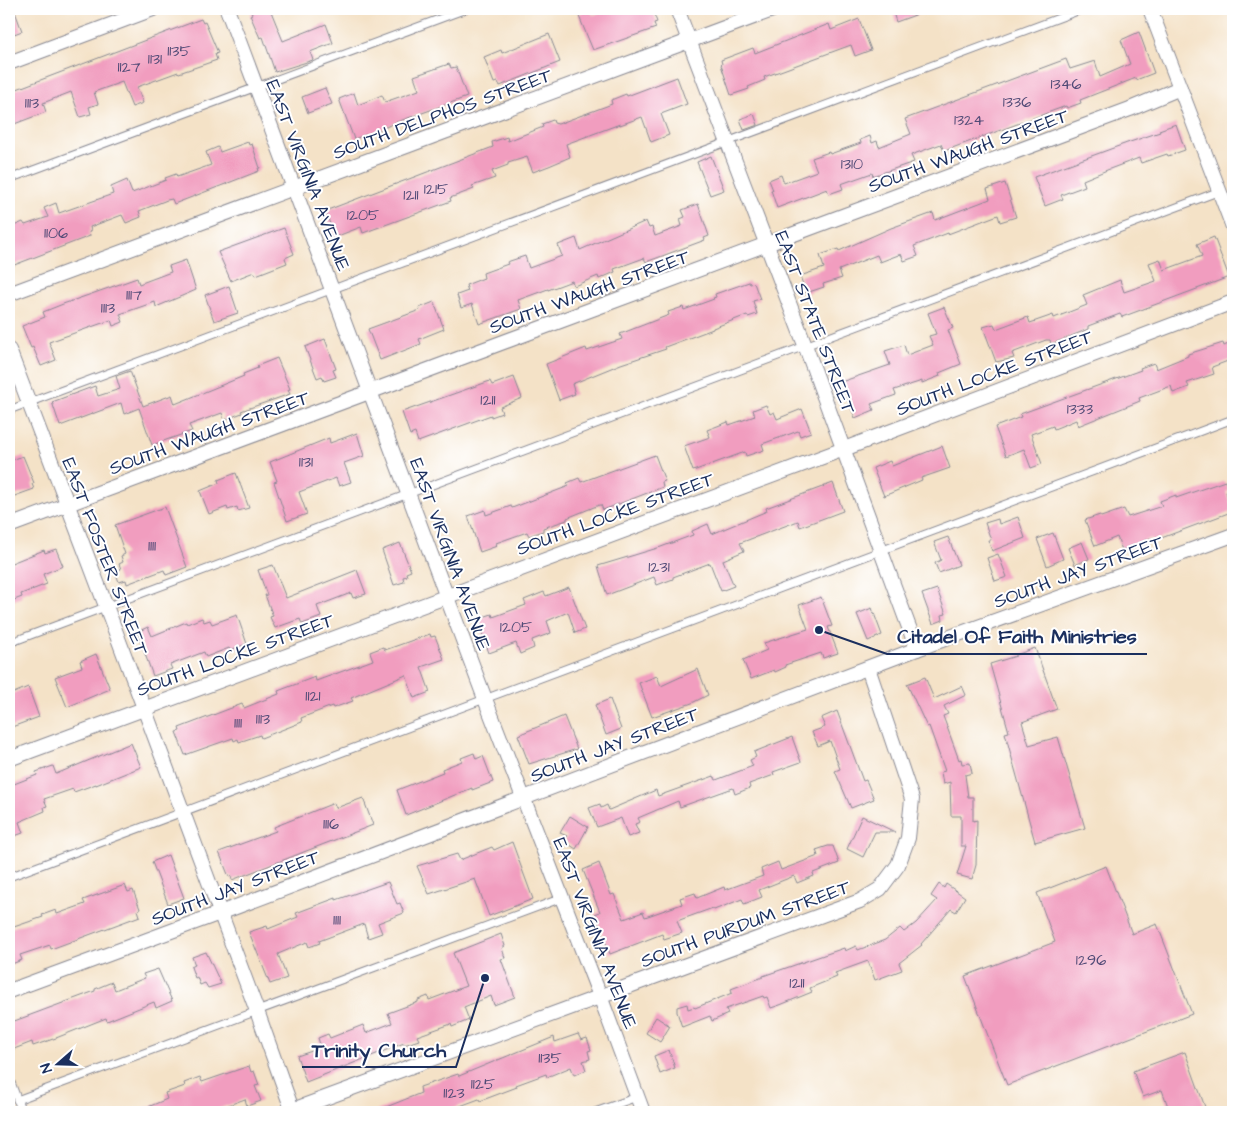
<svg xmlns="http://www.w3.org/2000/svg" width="1242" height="1121" font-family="'Architects Daughter',sans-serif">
<rect width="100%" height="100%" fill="#fff"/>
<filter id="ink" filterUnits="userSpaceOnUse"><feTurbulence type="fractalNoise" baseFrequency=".02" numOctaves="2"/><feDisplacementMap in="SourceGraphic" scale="10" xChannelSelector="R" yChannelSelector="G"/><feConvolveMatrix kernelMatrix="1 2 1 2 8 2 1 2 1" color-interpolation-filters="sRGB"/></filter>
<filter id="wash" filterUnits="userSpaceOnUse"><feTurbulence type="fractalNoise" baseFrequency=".0096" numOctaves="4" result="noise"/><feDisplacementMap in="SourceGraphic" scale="20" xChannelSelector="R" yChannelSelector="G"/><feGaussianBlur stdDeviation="1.12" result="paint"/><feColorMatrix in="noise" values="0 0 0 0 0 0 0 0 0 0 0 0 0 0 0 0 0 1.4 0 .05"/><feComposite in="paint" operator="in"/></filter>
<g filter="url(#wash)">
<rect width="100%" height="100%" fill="#f4e2c7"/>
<g id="blocks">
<g fill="#f19dbf">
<polygon points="9,9 14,9 22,31 9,36"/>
<polygon points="250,9 270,9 283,41 326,24 333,43 310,52 313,60 275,72 263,37 260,38 250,15 252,14"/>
<polygon points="591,9 593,15 611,9 652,9 657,22 654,23 656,28 593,50 578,14"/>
<polygon points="892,9 929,9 929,10 896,22"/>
<polygon points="201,19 203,23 205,22 218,53 215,54 217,60 179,73 178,72 137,87 143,103 132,107 122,82 94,92 98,104 89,107 91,114 80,117 71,92 43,103 46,112 9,126 9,92"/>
<polygon points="859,19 871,50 855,56 851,45 764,77 765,80 748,87 749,89 731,95 721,65 722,64 721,60 753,48 755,53 829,24 831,30"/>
<polygon points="1139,32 1154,73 1136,80 1136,78 1080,100 1081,103 1067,108 1066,106 944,151 941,144 911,155 914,162 873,176 872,173 841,184 843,189 829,194 827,189 777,208 771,190 773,190 769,180 781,175 784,183 817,171 812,158 829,152 830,154 861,143 860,140 870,136 872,143 877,141 879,147 911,134 905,119 1066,59 1070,69 1095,61 1100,77 1130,64 1121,40"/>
<polygon points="549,34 560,62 500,86 498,82 494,83 484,57 501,50 502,53"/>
<polygon points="449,64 451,68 456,67 467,97 394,123 382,129 354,139 339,99 354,93 358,105 382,95 385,102 419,90 414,76"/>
<polygon points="677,77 687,104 661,114 669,135 651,142 642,117 620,125 620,124 566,144 570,157 549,166 533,172 527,157 508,163 508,165 492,171 495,178 472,186 474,189 450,198 451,201 363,233 361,227 335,237 325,211 493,147 492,142 507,137 508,141 543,127 542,124 553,120 554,123 558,124 612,104 611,100 626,94 627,96"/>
<polygon points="325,88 332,104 308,113 302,97"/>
<polygon points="754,114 758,125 744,130 740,119"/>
<polygon points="1176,124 1185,150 1168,156 1167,154 1141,163 1139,158 1107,170 1083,180 1085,186 1061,195 1063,199 1045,206 1034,177 1127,143 1160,132 1159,130"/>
<polygon points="248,142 249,145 252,144 260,168 258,168 259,171 174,204 172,199 167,200 139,211 141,217 126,223 122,215 90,227 91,231 89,232 90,236 9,267 9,228 23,222 25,225 48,217 44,208 56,203 59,213 113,194 111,187 127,180 132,193 166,180 165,178 176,174 177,177 211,165 206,152 218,147 220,152"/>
<polygon points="711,156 724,190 710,195 697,162"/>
<polygon points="1005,183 1016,217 1000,222 998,215 948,234 948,233 914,246 918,256 904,261 901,254 880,262 877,255 839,270 842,278 823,284 824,287 806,293 800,276 824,268 820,255 838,249 839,251 891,228 933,213 935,220 990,199 987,189"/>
<polygon points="698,204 709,236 704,238 705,240 646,262 644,258 614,269 615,272 599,279 598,276 574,286 572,281 548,290 548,289 518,300 521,309 479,324 472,304 461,308 457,295 468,291 466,285 484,278 483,273 508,264 507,262 525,256 529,268 562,256 558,245 576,238 580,250 646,221 649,228 652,227 655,236 682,226 680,219 685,217 682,210"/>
<polygon points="284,228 294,254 285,258 287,263 256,275 254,272 231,281 218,252"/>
<polygon points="1214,237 1229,277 1122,317 1120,314 1088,326 1088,329 1062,340 1051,344 1050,340 1046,340 1012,353 1014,358 996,362 983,327 994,324 996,329 1028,317 1030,323 1053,315 1054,318 1087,305 1083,295 1120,280 1124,292 1156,281 1149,263 1160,259 1164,270 1202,256 1197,244"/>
<polygon points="186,260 196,290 156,307 155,302 120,314 123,322 113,326 111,320 49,342 56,360 41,366 33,347 31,348 22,326 45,317 43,312 63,304 137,278 139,284 171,272 169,266"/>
<polygon points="749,282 750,284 754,283 760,299 753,301 757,314 748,317 747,315 713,328 713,329 665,347 666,349 621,364 572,384 575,394 559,400 546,364 586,348 587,351 622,339 620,334 669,315 668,312 683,307 684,310 714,299 713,298 716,297 715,294"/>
<polygon points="229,286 238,313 214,321 205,295"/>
<polygon points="434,302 444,329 419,339 421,344 380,360 368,329 420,310 419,308"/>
<polygon points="944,307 953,328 948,330 961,364 939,373 940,376 922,383 922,381 894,390 896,395 871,404 874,410 855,418 841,382 890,365 885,351 904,345 907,355 933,345 929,336 936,334 928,313"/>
<polygon points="325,339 336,369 333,370 336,377 324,381 322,376 317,378 305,347"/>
<polygon points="1223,343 1224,346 1230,343 1233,351 1233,359 1212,367 1214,374 1187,383 1189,387 1173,393 1171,386 1139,398 1140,401 1078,426 1076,420 1054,429 1053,426 1031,434 1042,464 1031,468 1024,449 1006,456 995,427 1021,417 1020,414 1141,370 1140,368 1154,363 1156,369 1188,356 1188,354"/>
<polygon points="277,358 290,389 288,390 290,394 241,411 242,413 224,420 222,413 189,425 192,431 152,445 139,408 124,414 121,403 60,426 52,402 95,386 98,396 120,389 116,376 130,371 143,406 172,395 175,404 244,376 243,374 258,368 257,366"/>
<polygon points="514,377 522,398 500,407 502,413 491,417 491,415 418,442 415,433 410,435 402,412 490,381 492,385"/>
<polygon points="766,405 770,414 774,412 777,419 802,409 811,432 800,436 798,431 790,434 762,444 764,450 746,456 745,452 693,471 684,446 710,437 707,430 728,422 729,425 755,416 753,410"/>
<polygon points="357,433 364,456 344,463 351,482 339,486 336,478 299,492 307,514 287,521 274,482 277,481 270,462 329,438 330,443"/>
<polygon points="942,446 950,468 921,478 922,480 884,496 873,468 890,461 892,466"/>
<polygon points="655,455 665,481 662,482 663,487 603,510 601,505 599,505 567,518 567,520 543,528 543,531 529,536 527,532 496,543 497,546 480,552 468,516 485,510 486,515 511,506 512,508 569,486 567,483 579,478 581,482"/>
<polygon points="23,456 34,483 32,484 34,489 9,498 9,461"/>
<polygon points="236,473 249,508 238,511 237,507 228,510 227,507 209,514 200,491 219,483 218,480"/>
<polygon points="1225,481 1229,491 1226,492 1232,508 1230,509 1231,512 1164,537 1152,541 1151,538 1122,550 1117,537 1095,546 1085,520 1100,515 1101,517 1124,509 1128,517 1162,506 1160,501 1176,495 1176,498"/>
<polygon points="833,483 843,511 800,527 798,521 740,543 744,551 723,560 734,586 721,591 710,563 673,577 673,579 657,585 654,577 607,595 598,566 661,547 693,535 692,531 708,524 712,534 767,511 766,508"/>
<polygon points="165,507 187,567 166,575 164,570 127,584 126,580 119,582 115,571 121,569 119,564 123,562 121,556 125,554 115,525"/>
<polygon points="1018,517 1025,538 992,551 988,540 991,540 985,523 998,519 999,524"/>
<polygon points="1053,533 1063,559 1047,566 1037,539"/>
<polygon points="948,537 959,565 939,573 935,563 941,560 934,542"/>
<polygon points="1082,542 1089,559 1075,565 1068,548"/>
<polygon points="400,543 411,571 406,573 407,576 403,577 404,582 394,585 382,550"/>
<polygon points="56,549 63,566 43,574 47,584 21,594 22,597 9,602 9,564 44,550 45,553"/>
<polygon points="998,554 1007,577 995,581 987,558"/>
<polygon points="273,565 286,598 357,570 366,594 353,598 351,593 317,606 321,617 302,624 300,619 275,628 270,617 273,616 265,595 267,595 258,570"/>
<polygon points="569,587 585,629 575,633 568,612 547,621 551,633 532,640 534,648 520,654 516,643 489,653 477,619 492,614 493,617 526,605 524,600 544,592 546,596"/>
<polygon points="937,589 946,614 942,615 943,620 933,624 922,594"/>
<polygon points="821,597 832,626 828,627 838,653 823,658 821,653 785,665 786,667 775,672 774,670 751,679 743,660 767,650 764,643 808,629 799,605"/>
<polygon points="872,608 882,635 868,641 857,614"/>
<polygon points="237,615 247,644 230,650 229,648 206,657 204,652 170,665 172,669 153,676 137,632 148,627 152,636 186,622 187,624 202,618 204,622 210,620 212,624"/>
<polygon points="430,634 431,637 435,636 444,659 421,667 430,692 414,698 406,675 351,698 353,701 333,708 332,706 301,718 302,722 261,738 260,735 239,742 238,739 234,741 233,738 185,755 176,732 180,731 179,728 242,704 244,708 279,694 278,691 315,677 316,681 373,660 370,652 383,647 385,650"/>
<polygon points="1035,648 1057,709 1022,722 1029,745 1058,737 1085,828 1035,842 1005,733 1009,732 990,664 1016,656 1016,655"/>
<polygon points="96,654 110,689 67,707 55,677 82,667 80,661"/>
<polygon points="698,669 708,695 692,703 652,717 639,683 657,676 661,686"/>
<polygon points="925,677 934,699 962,686 966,695 944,706 948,714 943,716 959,760 961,759 962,764 970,763 972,773 965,775 968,797 973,797 973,821 977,820 976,865 972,879 957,875 966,846 961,846 961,816 951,816 950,782 943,784 941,772 945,771 929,726 927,727 907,684"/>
<polygon points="28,687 39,717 9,728 9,695"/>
<polygon points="610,699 621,729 606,735 595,705"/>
<polygon points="837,711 863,781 866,780 874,799 851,808 835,771 840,769 830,741 818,746 812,732 825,727 821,718"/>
<polygon points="564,716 577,749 529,764 518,735"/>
<polygon points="792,737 801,762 773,772 774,775 749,784 750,788 735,794 733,788 680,807 678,801 638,818 640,822 635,824 639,833 628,837 621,818 597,827 589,808 600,804 601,808 607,805 609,810 656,790 658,796 714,776 716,780 753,766 750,760 756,757 754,752"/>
<polygon points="131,743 141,767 96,785 96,784 74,792 73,789 44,799 47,806 44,807 45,811 19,822 23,833 9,838 9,786 37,775 36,772 53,766 56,774"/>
<polygon points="474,753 476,759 483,756 493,782 472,790 472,788 406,815 397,790 443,772 442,769 462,761 461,758"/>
<polygon points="363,798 373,825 232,880 231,876 229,877 219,852 276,831 274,827 334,803 336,808"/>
<polygon points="570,816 588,827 576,849 564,841 567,836 560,833"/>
<polygon points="862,816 895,832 875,832 863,857 847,849"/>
<polygon points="512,842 533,899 489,916 475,879 429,894 417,866 457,854 460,860 492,847 494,850"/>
<polygon points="828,846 833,846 839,863 813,873 814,876 797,883 794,876 759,890 762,897 744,904 742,899 714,910 713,908 677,921 682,933 664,939 662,934 610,954 595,914 600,912 583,870 599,863 611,895 614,894 624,919 643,912 645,917 682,904 680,898 695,893 697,898 724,887 725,890 763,876 761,869 778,862 781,870 818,856 816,850"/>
<polygon points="168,855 184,898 168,904 152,862"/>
<polygon points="1106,866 1132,934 1157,924 1192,1014 1007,1085 965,976 1055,942 1037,893"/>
<polygon points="388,882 397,904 400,903 404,913 378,923 382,933 368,938 364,924 319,941 320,943 309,947 307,942 278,954 287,978 270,984 249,932 267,926 268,929 298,917 296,913 336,898 336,900"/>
<polygon points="939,884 944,888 946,884 965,897 956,912 951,909 921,944 922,945 899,963 902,970 875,980 868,961 835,973 837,977 810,988 812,992 780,1005 771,1008 767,997 764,998 763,996 726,1009 728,1014 712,1021 710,1016 682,1027 677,1012 677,1007 687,1004 688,1009 694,1007 695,1008 732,993 731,989 763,977 763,976 844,948 845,951 856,946 858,950 885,940 900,928 904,932 916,923 937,900 931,896"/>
<polygon points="125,885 128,892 133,890 140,909 138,910 140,916 51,949 50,945 20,955 22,960 9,965 9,927 11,928 43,917 42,915 56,910 57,914 85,904 83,900"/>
<polygon points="501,934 505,946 502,948 505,958 501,959 515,997 494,1005 491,996 464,1007 469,1020 452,1027 451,1024 417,1036 419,1040 404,1045 404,1043 306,1082 297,1056 321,1048 318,1038 328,1034 330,1038 363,1025 366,1033 392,1023 388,1013 418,1002 418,1000 428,996 429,1000 466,986 453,953"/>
<polygon points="206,952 221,984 208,988 205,983 200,985 197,977 195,978 191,967 195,965 192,957"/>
<polygon points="158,969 172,1001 156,1008 154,1002 107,1021 106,1018 56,1038 33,1046 32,1042 9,1051 9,1023 95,991 95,989 112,982 115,990 145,978 143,974"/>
<polygon points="656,1017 670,1026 660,1042 646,1033"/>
<polygon points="578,1034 581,1040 587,1038 591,1050 588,1051 590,1059 583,1061 586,1070 574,1075 571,1067 547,1077 546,1074 516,1085 517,1087 480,1101 479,1099 444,1112 374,1112 421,1093 420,1087 458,1074 459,1076 554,1037 555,1042"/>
<polygon points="669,1050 675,1068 660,1074 654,1056"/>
<polygon points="1185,1052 1205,1107 1190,1112 1170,1112 1162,1090 1143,1097 1133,1071"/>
<polygon points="249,1066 251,1072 254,1071 259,1085 255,1086 261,1101 247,1106 245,1099 210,1112 136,1112 167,1099 165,1093 185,1086 184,1083 200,1077 202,1082"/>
</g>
</g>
</g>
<g filter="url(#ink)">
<use href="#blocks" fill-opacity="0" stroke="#888892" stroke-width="1"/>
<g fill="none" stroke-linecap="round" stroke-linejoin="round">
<defs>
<g id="service">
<polyline points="9,179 466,9"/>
<polyline points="9,410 1083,9"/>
<polyline points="9,643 1220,191"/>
<polyline points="9,877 1233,419"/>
<polyline points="9,1077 22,1112"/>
<polyline points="17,1100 562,898"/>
<polyline points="595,1112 637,1097"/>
</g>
<g id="minor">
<polyline points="227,9 485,699 600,996 643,1112"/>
<polyline points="677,9 805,345 917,649"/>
<polyline points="1150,9 1233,227"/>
<polyline points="9,63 153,9"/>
<polyline points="9,294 775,9"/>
<polyline points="9,350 106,606 257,1011 293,1112"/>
<polyline points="9,526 1130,109 1180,88"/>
<polyline points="9,759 844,449 1233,302"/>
<polyline points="9,991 220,913 917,649 1233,535"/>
<polyline points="287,1112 860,901 880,889 898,865 908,838 912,799 868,668"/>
</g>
</defs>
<use href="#service" stroke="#888892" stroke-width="9"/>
<use href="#minor" stroke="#888892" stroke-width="16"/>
<use href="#service" stroke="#fff" stroke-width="7"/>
<use href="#minor" stroke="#fff" stroke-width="14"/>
</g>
</g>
<g text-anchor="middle" stroke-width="4" stroke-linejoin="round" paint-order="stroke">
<g font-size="16" fill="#504a76">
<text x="179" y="56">1135</text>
<text x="155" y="64">1131</text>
<text x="129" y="72">1127</text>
<text x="1066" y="89">1346</text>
<text x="1017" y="107">1336</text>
<text x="32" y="108">1113</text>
<text x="969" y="125">1324</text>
<text x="852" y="169">1310</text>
<text x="436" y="194">1215</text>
<text x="411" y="200">1211</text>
<text x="363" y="220">1205</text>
<text x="56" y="238">1106</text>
<text x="134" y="300">1117</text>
<text x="108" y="313">1113</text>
<text x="488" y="405">1211</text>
<text x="1080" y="414">1333</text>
<text x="306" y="467">1131</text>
<text x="152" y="551">1111</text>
<text x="659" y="572">1231</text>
<text x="516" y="632">1205</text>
<text x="313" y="701">1121</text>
<text x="263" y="724">1113</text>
<text x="238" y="728">1111</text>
<text x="331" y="829">1116</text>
<text x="337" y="925">1111</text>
<text x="1091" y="965">1296</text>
<text x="797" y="988">1211</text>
<text x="550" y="1063">1135</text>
<text x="483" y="1089">1125</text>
<text x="454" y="1098">1123</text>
</g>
<g font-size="19" fill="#1b2f5e" stroke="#fff">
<text transform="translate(442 113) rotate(-20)" y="7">SOUTH DELPHOS STREET</text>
<text transform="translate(968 150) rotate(-20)" y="7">SOUTH WAUGH STREET</text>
<text transform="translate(309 175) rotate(69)" y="7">EAST VIRGINIA AVENUE</text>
<text transform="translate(589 291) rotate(-20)" y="7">SOUTH WAUGH STREET</text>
<text transform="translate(816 322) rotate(69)" y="7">EAST STATE STREET</text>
<text transform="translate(994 372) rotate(-21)" y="7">SOUTH LOCKE STREET</text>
<text transform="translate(209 432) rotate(-20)" y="7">SOUTH WAUGH STREET</text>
<text transform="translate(615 513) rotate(-20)" y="7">SOUTH LOCKE STREET</text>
<text transform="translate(451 554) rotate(70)" y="7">EAST VIRGINIA AVENUE</text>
<text transform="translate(106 556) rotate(69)" y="7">EAST FOSTER STREET</text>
<text transform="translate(1078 571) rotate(-20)" y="7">SOUTH JAY STREET</text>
<text transform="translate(235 654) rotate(-20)" y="7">SOUTH LOCKE STREET</text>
<text transform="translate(614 744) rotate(-21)" y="7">SOUTH JAY STREET</text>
<text transform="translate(235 887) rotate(-21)" y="7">SOUTH JAY STREET</text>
<text transform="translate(745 923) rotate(-20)" y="7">SOUTH PURDUM STREET</text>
<text transform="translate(596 933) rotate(69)" y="7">EAST VIRGINIA AVENUE</text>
</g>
</g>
<path fill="none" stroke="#1b2f5e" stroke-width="2" d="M819 630L887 654H1147M485 978L456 1067H302"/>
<g fill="#1b2f5e" stroke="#fff" stroke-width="2">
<circle cx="819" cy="630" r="5"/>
<circle cx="485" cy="978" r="5"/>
</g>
<g font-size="20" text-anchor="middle" font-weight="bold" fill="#1b2f5e" stroke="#fff" stroke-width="4" stroke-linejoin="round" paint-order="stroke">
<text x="1017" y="643">Citadel Of Faith Ministries</text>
<text x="379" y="1057">Trinity Church</text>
</g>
<rect width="1242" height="1121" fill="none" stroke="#fff" stroke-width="30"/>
<g transform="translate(58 1064) rotate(250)" stroke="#ffffff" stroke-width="4" paint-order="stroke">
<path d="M0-4L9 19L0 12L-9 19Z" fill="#1b2f5e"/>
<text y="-8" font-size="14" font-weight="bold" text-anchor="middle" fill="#1b2f5e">N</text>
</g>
</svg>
